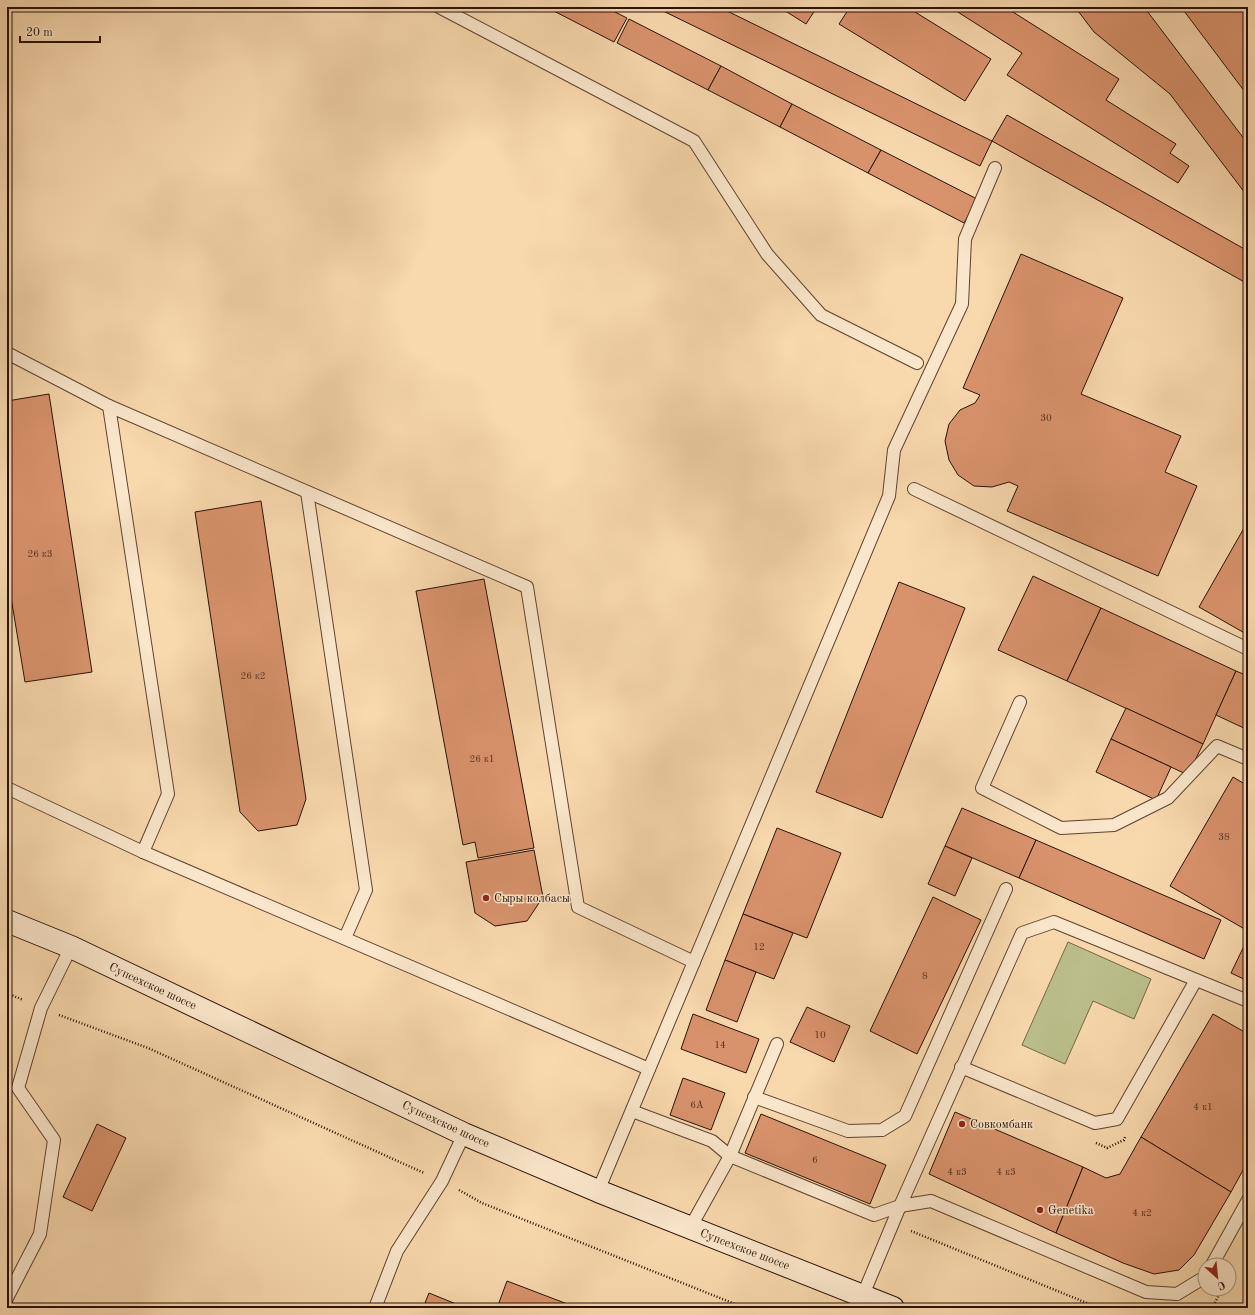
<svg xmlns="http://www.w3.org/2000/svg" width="1255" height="1315" font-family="'Old Standard TT',serif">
<rect width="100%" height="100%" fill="#f8d8ad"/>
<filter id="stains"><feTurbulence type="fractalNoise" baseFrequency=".005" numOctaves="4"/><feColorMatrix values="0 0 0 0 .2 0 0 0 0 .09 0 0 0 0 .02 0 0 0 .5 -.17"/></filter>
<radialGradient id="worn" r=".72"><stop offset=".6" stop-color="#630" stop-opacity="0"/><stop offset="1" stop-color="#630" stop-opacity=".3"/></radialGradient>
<polygon fill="#bbbf8b" stroke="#726848" points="1068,942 1151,979 1134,1019 1093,1001 1065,1064 1022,1045"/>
<g fill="#d9936c" stroke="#291106">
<polygon points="546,7 605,7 627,18 614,42"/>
<polygon points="655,7 719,7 992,141 980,166"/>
<polygon points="779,7 817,7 806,24"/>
<polygon points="850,7 907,7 991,59 965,101 839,24"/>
<polygon points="950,7 1005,7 1119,79 1106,100 1176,144 1170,153 1189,166 1178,183 1007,75 1022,53"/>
<polygon points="1075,7 1144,7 1248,144 1248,197 1170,94 1094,32"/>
<polygon points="1181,7 1248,7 1248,96"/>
<polygon points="629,19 721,66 708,90 617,43"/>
<polygon points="721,66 792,104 780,127 708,90"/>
<polygon points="792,104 881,150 868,173 780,127"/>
<polygon points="1007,115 1248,251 1248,284 992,141"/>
<polygon points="881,150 977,199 964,223 868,173"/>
<polygon points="1021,254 1123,298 1081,394 1181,436 1165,472 1197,486 1158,576 1007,511 1018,486 1009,482 992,487 974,486 958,475 949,460 945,441 949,424 960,410 975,403 980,395 963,388"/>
<polygon points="49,394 92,672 25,682 7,573 7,401"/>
<polygon points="261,501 306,799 297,825 258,831 240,812 195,512"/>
<polygon points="1248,521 1248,635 1199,607"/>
<polygon points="1033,576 1101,608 1067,681 998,650"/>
<polygon points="484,579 534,848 478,858 475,842 463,845 416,591"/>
<polygon points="899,582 965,608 882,818 816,792"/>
<polygon points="1101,608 1236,671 1203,744 1067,681"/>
<polygon points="1236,671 1248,676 1248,730 1216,715"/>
<polygon points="1126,708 1203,744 1188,775 1111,739"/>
<polygon points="1111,739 1171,767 1156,800 1096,772"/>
<polygon points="1233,777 1248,786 1248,931 1170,886"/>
<polygon points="962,808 1036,840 1019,878 945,846"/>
<polygon points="777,828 841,853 807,938 743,914"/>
<polygon points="1036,840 1221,920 1204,959 1019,878"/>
<polygon points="945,846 972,858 955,896 928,884"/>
<polygon points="534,850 543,897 527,921 495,926 475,913 466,862"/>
<polygon points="933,897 981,920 917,1054 870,1031"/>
<polygon points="743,914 793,933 774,979 725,960"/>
<polygon points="1244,946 1248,948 1248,981 1231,973"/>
<polygon points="725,960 756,972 737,1022 706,1010"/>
<polygon points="807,1007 850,1026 834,1062 790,1042"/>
<polygon points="693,1014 759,1039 746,1073 681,1049"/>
<polygon points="1213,1014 1248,1034 1248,1161 1231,1192 1141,1137"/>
<polygon points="683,1078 725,1093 711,1130 670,1115"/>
<polygon points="955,1112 1083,1167 1056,1233 929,1174"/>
<polygon points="761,1114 886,1165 870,1204 745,1153"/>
<polygon points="97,1124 126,1138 92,1211 63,1197"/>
<polygon points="1141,1137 1231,1192 1194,1255 1179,1270 1154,1274 1123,1263 1056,1233 1083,1167 1106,1178 1120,1174"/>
<polygon points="507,1281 578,1308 497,1308"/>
<polygon points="429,1293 466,1308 423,1308"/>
</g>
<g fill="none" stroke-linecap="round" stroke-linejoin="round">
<defs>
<g id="service">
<polyline points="439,7 694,141 767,254 821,315 917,363"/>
<polyline points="7,353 109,406"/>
<polyline points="914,489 1248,649"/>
<polyline points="307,492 366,890 345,938"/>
<polyline points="1020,702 982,788 1061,828 1114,825 1168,798 1217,746 1248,759"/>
<polyline points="7,788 143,852 649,1069"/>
<polyline points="143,852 168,794 109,406 527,587 578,907 694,962"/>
<polyline points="961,1067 1095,1123 1117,1119 1196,980"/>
<polyline points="754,1097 848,1131 882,1130 905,1116 1006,889"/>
<polyline points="632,1111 712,1141 730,1156 874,1215 900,1206 931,1201 1146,1292 1177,1294 1205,1277"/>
<polyline points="598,1191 889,496 894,450 962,304 965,239 995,168"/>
<polyline points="690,1228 730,1156 777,1044"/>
<polyline points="1212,1265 1248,1200"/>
<polyline points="863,1295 900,1206 1022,933 1054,922 1248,1001"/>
<polyline points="7,1298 40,1234 54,1140 18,1088 41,1008 71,947"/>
<polyline points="375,1308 397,1251 442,1181 464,1134"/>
</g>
<polyline id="secondary" points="7,921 71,947 464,1134 598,1191 893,1308"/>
</defs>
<use href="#service" stroke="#5d4330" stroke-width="14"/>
<use href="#secondary" stroke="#291106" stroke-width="24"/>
<g stroke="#291106" stroke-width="2.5" stroke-dasharray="1 2" stroke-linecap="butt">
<polyline points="7,993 23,1000"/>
<polyline points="59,1015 148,1048 424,1173"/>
<polyline points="1096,1143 1107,1148 1124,1140 1125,1137"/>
<polyline points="459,1190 482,1203 745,1308"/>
<polyline points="911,1231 1099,1308"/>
<polyline points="1212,1308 1221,1291"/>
</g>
<use href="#service" stroke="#fae6ca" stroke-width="12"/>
<use href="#secondary" stroke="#fae6ca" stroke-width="22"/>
</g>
<g fill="#8f2418" stroke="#fae6ca" stroke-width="1.5">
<circle cx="486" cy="898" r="4"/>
<circle cx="962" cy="1124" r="4"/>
<circle cx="1040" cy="1210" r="4"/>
</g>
<g text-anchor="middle" stroke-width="3" stroke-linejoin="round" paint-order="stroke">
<g font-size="10" fill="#553220">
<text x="1046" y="421">30</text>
<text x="40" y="557">26 к3</text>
<text x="253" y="679">26 к2</text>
<text x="482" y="762">26 к1</text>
<text x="1224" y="840">38</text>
<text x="759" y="950">12</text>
<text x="925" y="979">8</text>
<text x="820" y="1038">10</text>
<text x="720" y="1048">14</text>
<text x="697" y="1108">6А</text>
<text x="1203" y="1110">4 к1</text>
<text x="815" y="1163">6</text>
<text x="957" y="1175">4 к3</text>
<text x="1006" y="1175">4 к3</text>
<text x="1142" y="1216">4 к2</text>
</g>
<g font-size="12" fill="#291106" stroke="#fae6ca" text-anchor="start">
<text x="494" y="902">Сыры колбасы</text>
<text x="970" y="1128">Совкомбанк</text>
<text x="1048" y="1214">Genetika</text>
</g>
<g font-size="12" fill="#291106" stroke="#fae6ca">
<text transform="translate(153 986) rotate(25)" y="4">Супсехское шоссе</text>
<text transform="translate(446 1124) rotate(25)" y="4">Супсехское шоссе</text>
<text transform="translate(745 1249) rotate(21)" y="4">Супсехское шоссе</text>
</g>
</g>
<rect width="1255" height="1315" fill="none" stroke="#f8d8ad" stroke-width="24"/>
<rect x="8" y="8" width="1239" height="1299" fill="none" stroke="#291106" stroke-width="2"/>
<rect x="12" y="12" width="1231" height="1291" fill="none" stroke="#291106"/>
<g transform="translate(1217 1277) rotate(153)"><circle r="19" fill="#fae6ca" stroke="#a6917c"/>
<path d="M0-3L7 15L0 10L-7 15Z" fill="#8f2418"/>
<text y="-6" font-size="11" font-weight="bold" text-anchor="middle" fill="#291106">С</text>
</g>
<path d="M20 36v6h80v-6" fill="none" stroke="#291106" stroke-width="2"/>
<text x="26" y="36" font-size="12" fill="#291106" stroke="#fae6ca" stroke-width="3" paint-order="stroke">20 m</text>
<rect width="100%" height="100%" filter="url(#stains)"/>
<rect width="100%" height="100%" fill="url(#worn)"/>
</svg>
